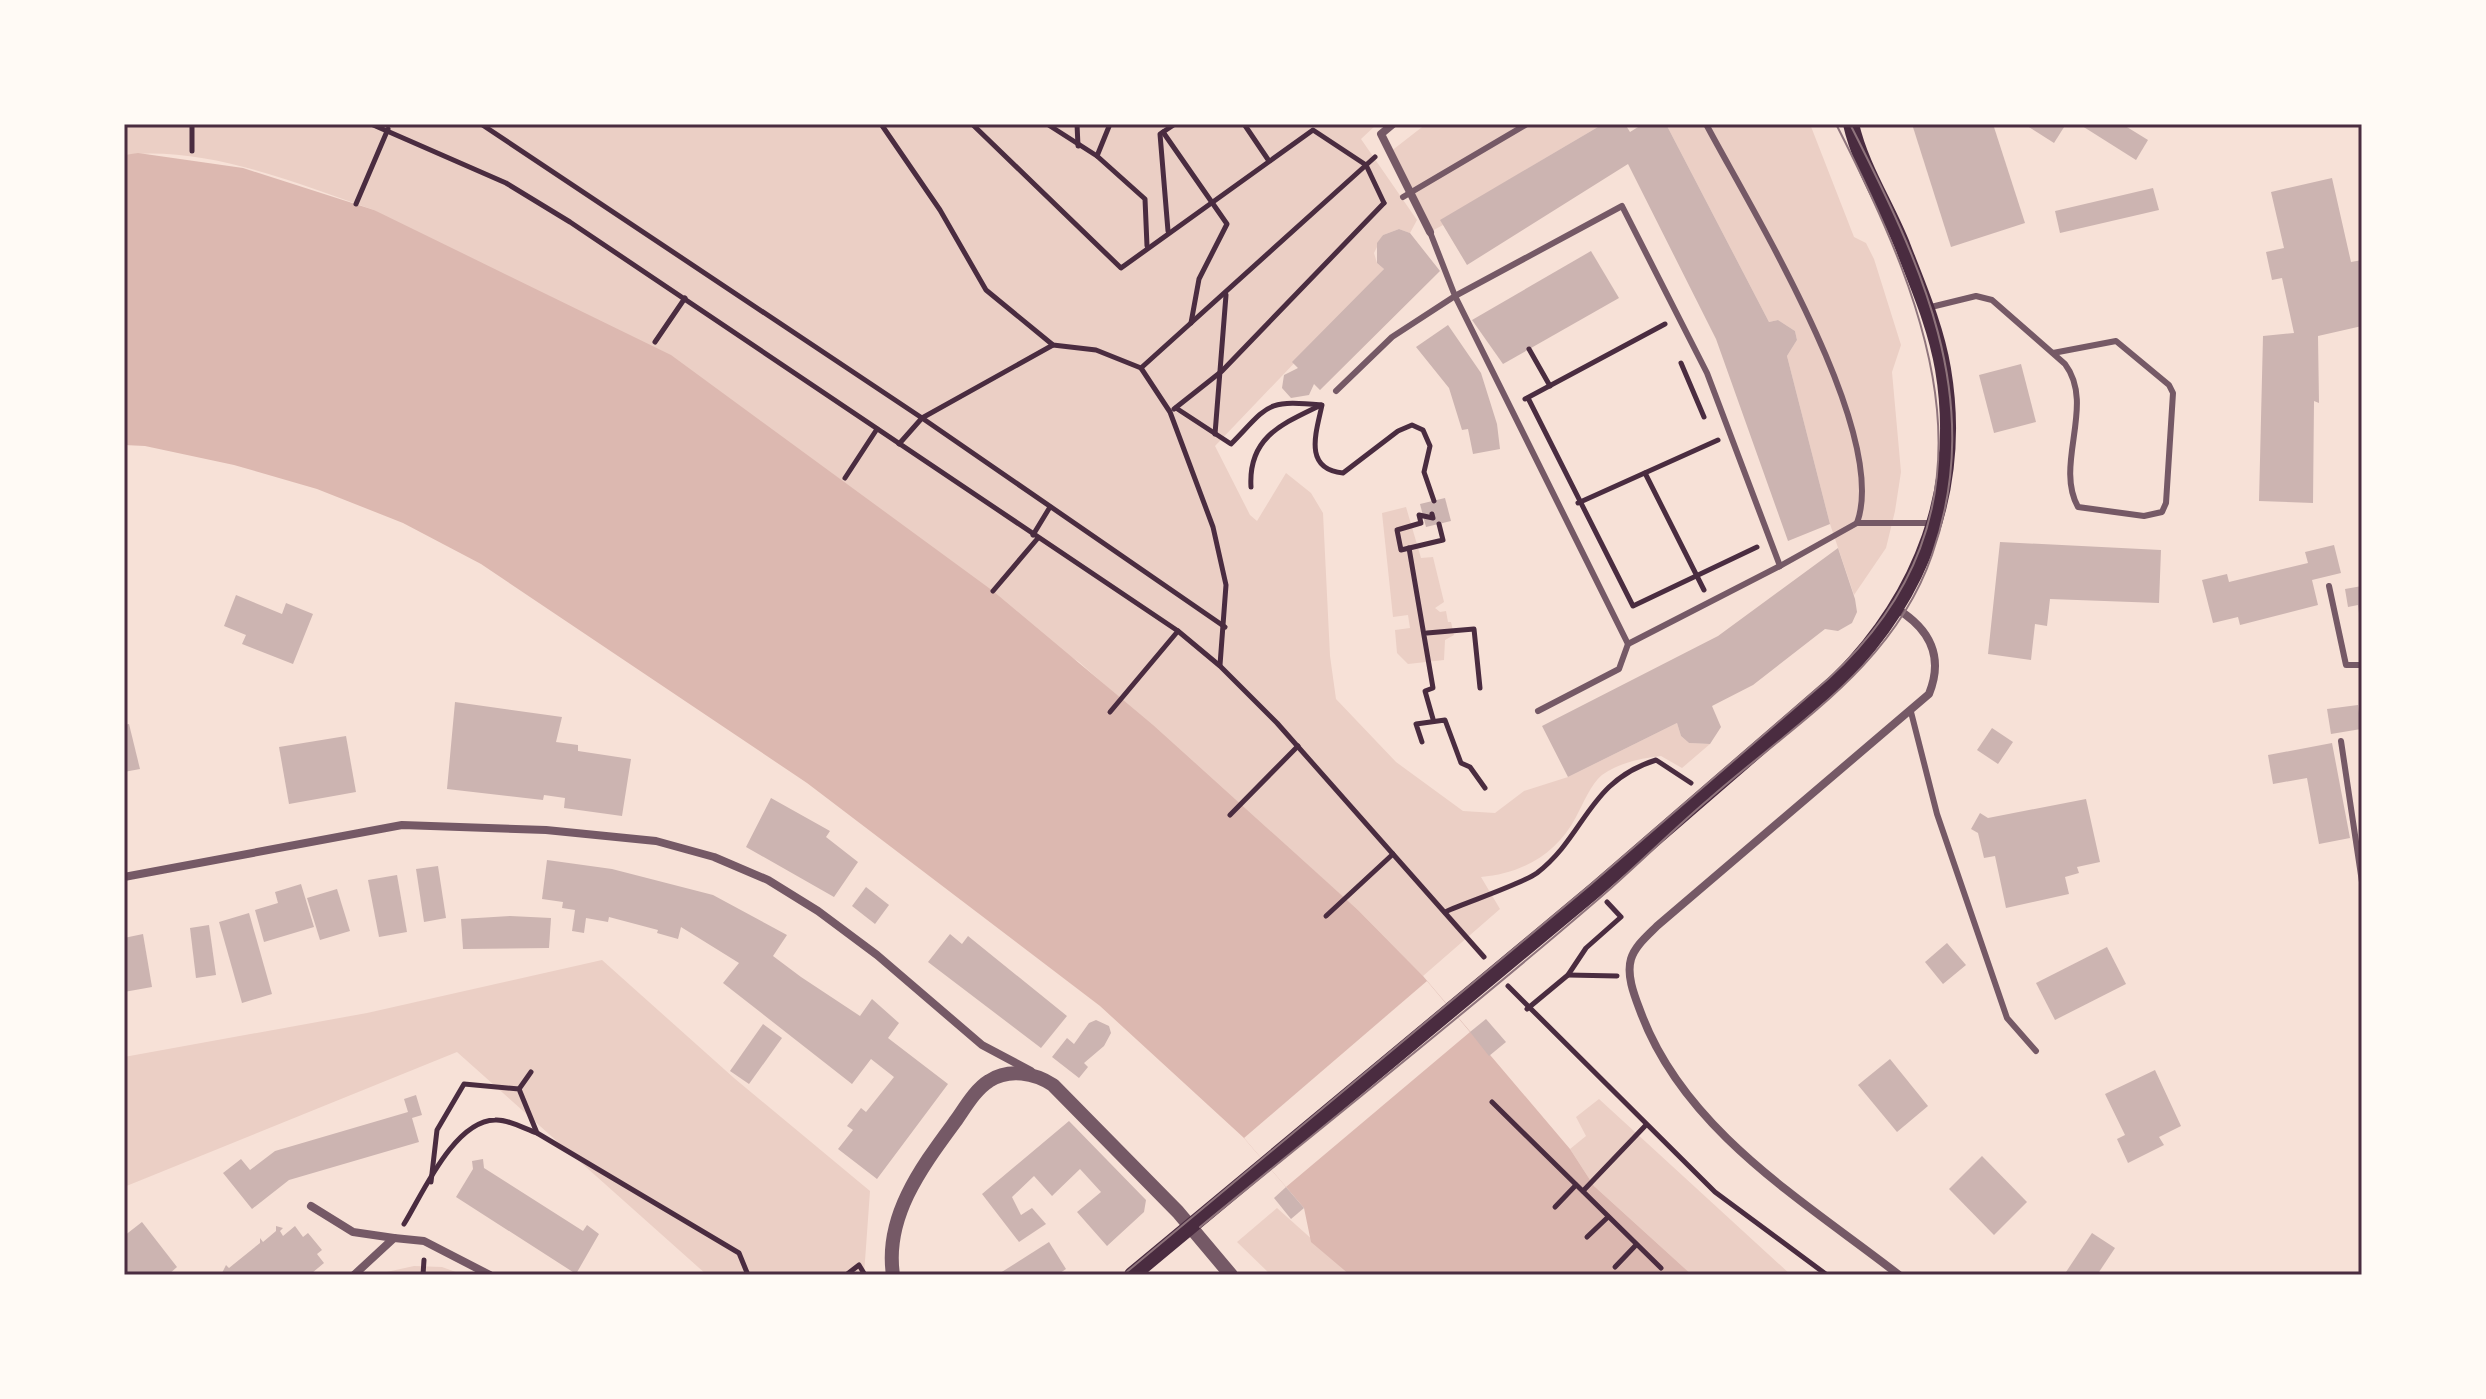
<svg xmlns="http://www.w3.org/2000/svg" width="2486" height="1399" font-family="'Public Sans',sans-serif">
<rect width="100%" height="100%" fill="#f7e1d7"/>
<g fill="#ebcfc5">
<path d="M 124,124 L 1377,124 L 1361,139 L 1417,220 L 1410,233 L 1399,229 L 1383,235 L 1374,253 L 1377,263 L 1384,269 L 1215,446 L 1250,515 L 1257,521 L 1286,473 L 1311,493 L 1323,513 L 1330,656 L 1336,699 L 1396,762 L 1463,811 L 1495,813 L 1524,791 L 1568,777 L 1677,723 L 1681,736 L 1689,743 L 1710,744 L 1682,768 L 1661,756 C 1642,758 1618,763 1602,775 C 1591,784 1583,804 1576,817 C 1557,854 1521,874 1481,877 L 1500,909 L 1423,976 L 1358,910 L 1079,662 L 374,210 C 296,183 208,146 124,155 Z"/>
<polygon points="1426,124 1603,124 1441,220 1443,225 1430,232 1390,152"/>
<polygon points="1666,124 1810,124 1854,237 1866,243 1874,259 1901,345 1892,372 1901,472 1895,511 1886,548 1854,595 1830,524 1787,356 1797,340 1795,331 1778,320 1769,322"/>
<polygon points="1406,507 1421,558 1433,557 1444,602 1435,608 1440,612 1446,611 1448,622 1451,622 1454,635 1445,640 1444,660 1408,664 1397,653 1395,630 1410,628 1408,615 1393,617 1382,513"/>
<polygon points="602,960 734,1078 870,1191 864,1275 707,1275 457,1052 124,1187 124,1057 367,1013"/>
<polygon points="1599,1099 1791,1275 1692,1275 1594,1186 1570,1149 1586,1136 1576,1117"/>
<polygon points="1277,1208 1352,1275 1271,1275 1237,1242"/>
<polygon points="414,1266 442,1267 464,1275 373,1275"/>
</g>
<polygon fill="#dcb8b0" points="138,153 243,168 374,210 671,355 993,591 1153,725 1358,910 1423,976 1570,1149 1594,1186 1692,1275 1350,1275 1311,1242 1304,1208 1244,1138 1100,1006 807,783 481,564 403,523 317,489 234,465 145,446 124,445 124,155"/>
<polygon fill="#f7e1d7" points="1427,981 1470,1032 1286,1187 1244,1138"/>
<g fill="#ccb4b1">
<polygon points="1603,124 1625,124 1630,132 1643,124 1666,124 1769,322 1778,320 1795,331 1797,340 1787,356 1830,524 1788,541 1716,339 1628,164 1467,265 1440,220"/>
<polygon points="1912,124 1993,124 2025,223 1951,247"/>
<polygon points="2024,124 2066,124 2054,143"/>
<polygon points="2079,124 2122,124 2148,140 2136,160"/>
<polygon points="2332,178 2351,262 2362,260 2362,326 2318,336 2319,403 2314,401 2313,503 2259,501 2263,336 2294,333 2282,278 2272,280 2266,252 2284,248 2271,192"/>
<polygon points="2153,188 2159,210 2060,233 2055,211"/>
<polygon points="1399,229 1410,233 1440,271 1320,390 1314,384 1309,395 1291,398 1282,388 1284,375 1298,368 1292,362 1384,269 1377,263 1377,243 1383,235"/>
<polygon points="1591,251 1619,298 1503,364 1472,320"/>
<polygon points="1448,325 1481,373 1497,424 1500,449 1473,454 1468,429 1462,430 1449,388 1416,347"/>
<polygon points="2021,364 2036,422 1994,433 1979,375"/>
<polygon points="1445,498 1451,521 1426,527 1420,504"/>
<polygon points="2000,542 2161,550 2159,603 2050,599 2047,626 2035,624 2031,660 1988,654"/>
<polygon points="2334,545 2341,573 2312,580 2318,605 2240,625 2238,617 2213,623 2202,580 2227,574 2229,582 2308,563 2305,552"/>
<polygon points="1838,548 1855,599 1857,612 1852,623 1838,631 1825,629 1753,685 1712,706 1721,727 1710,744 1689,743 1681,736 1677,723 1568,777 1542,726 1718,636"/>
<polygon points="2362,586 2362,621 2360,621 2358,605 2348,607 2345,589"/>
<polygon points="236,595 282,614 286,603 313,614 293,664 242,644 246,635 224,626"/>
<polygon points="455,702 562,717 556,742 578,745 578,751 631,759 622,816 564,808 565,798 544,795 543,800 447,789"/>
<polygon points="2358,705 2361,729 2331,734 2327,709"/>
<polygon points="129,724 140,769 124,772 124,725"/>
<polygon points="1992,728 2013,742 1998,764 1977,750"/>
<polygon points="346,736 356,792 289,804 279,747"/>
<polygon points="2332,743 2350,838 2319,844 2307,778 2273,784 2268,755"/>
<polygon points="771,798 830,831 826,837 858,862 834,897 746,847"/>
<polygon points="2086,799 2100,862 2077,867 2079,873 2065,877 2069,894 2006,908 1995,856 1984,858 1978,833 1971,829 1980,813 1988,818"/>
<polygon points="547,860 612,869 713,895 787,935 773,956 801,977 860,1016 872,999 899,1023 888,1038 948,1084 877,1179 838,1149 853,1130 847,1126 861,1108 866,1112 894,1077 871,1059 852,1084 723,983 739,963 681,927 678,939 657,933 658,930 609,917 608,922 586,918 584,933 572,931 575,910 562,908 563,902 542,899"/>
<polygon points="438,866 446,918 424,922 416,869"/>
<polygon points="397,875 407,932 379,937 368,880"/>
<polygon points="301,884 314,927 264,942 255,910 278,903 275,892"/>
<polygon points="866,887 889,905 875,924 852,906"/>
<polygon points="337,889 350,931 320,940 307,898"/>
<polygon points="249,913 272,994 242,1003 219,922"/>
<polygon points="510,916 551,918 549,948 463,949 461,919"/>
<polygon points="209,925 216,975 196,978 190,928"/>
<polygon points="143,934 152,987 124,992 124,938"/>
<polygon points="950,934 962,944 968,936 1067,1016 1041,1048 928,962"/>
<polygon points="1947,943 1966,965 1943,984 1925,962"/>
<polygon points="2107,947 2126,984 2055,1020 2036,983"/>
<polygon points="1486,1019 1506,1042 1489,1056 1470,1032"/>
<polygon points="1096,1020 1109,1026 1111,1033 1104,1046 1084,1063 1088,1067 1079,1078 1052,1057 1067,1038 1074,1044 1089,1023"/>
<polygon points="763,1024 782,1038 749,1084 730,1071"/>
<polygon points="1890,1059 1928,1106 1897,1132 1858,1085"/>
<polygon points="2155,1070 2181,1126 2159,1137 2164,1145 2128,1163 2117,1139 2125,1135 2105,1094"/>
<polygon points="416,1095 422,1115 412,1118 419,1142 289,1180 252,1209 223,1173 241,1159 250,1170 275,1151 408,1112 404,1099"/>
<polygon points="1069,1121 1146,1200 1144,1212 1107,1246 1077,1212 1101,1192 1080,1169 1052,1196 1034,1176 1012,1197 1021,1215 1032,1208 1046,1224 1019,1242 982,1194"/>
<polygon points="1982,1156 2027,1202 1994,1235 1949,1189"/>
<polygon points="483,1159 484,1168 583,1231 587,1225 599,1234 576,1274 456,1197 473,1169 472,1161"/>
<polygon points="1286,1187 1304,1208 1291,1219 1274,1198"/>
<polygon points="142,1222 177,1267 168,1275 124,1275 124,1236"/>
<polygon points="276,1226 283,1228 280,1231 283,1236 295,1226 303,1237 308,1233 322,1250 317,1254 324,1263 312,1273 314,1275 221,1275 226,1265 229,1268 260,1243 260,1238 263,1242 276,1231"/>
<polygon points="2092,1233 2115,1248 2097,1275 2064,1275"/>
<polygon points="1049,1242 1066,1269 1057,1275 997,1275"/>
</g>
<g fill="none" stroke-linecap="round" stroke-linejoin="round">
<g stroke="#4a2c40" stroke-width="5">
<polyline points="192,124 192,151"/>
<polyline points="371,124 506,183 570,222 1178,631 1220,666 1277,723 1484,957"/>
<polyline points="481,124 922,418 1225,627"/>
<polyline points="881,124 940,210 986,290 1053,345 1096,350 1141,368 1170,412 1213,527 1226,585 1220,665"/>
<polyline points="972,124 1121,268 1313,130 1366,165 1384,203"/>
<polyline points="1047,124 1097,156"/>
<polyline points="1077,124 1078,146"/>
<polyline points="1110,124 1097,156 1145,199 1147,246"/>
<polyline points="1244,124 1269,161"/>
<polyline points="1163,132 1227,224 1199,279 1191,323"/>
<polyline points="356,204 388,129"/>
<polyline points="1168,231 1160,134 1175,124"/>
<polyline points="655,342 685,298"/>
<polyline points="1529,349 1550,386"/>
<polyline points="1681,363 1704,417"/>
<polyline points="1141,368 1375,157"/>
<polyline points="1528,398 1633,606 1757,547"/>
<polyline points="1525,399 1665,324"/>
<path d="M 1176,408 L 1231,444 C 1270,404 1265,400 1322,405 C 1316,433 1303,469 1343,473 L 1398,431 L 1412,425 L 1423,430 L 1430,446 L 1424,472 L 1434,501"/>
<polyline points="1174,409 1222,371 1384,203"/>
<polyline points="1215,434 1226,295"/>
<polyline points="899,444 922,418 1053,345"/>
<polyline points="1645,473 1704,590"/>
<polyline points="845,478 877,429"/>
<path d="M 1251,487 C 1248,437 1282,424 1321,405"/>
<polyline points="1578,503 1718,440"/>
<polyline points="1432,514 1433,518 1419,515 1421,523 1397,530 1401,550 1443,540 1439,524"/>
<polyline points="1033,535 1050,507"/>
<polyline points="1409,548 1433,688 1425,691 1433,719"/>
<polyline points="993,591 1038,538"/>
<polyline points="1427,633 1474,629 1480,688"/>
<polyline points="1110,712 1178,631"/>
<polyline points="1422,742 1416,724 1445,720 1461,763 1470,767 1485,788"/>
<polyline points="1230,815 1298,746"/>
<path d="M 1445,912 C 1467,902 1522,884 1537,873 C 1586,835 1588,781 1656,760 L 1691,783"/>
<polyline points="1326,916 1393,854"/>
<polyline points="1568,975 1617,976"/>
<polyline points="1508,986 1715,1192 1827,1275"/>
<polyline points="1527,1009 1568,975 1586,948 1621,917 1607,902"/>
<polyline points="519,1089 531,1072"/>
<polyline points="1492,1102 1661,1268"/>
<polyline points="431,1182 437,1130 464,1084 519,1089 537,1133 739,1253 748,1275"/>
<polyline points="1583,1191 1646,1125"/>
<polyline points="1555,1207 1576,1185"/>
<path d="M 404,1224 C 423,1193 454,1121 495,1120 C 508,1119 525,1129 537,1133"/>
<polyline points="1587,1237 1608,1217"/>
<polyline points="1615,1267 1636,1245"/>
<polyline points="423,1275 424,1260"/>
<polyline points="846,1275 859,1265 865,1275"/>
</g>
<g stroke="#755966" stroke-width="6">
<path d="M 1706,124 C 1751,209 1890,433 1857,523 L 1780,566"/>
<polyline points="1403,197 1527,124"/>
<path d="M 1927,308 L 1976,296 L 1992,300 L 2065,364 C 2096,405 2054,464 2078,507 L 2144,516 L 2162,512 L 2166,503 L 2173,393 L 2169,385 L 2116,341 L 2053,353"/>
<polyline points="1336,391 1392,337 1455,296 1622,206 1707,373 1780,566 1628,644 1455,296 1430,232"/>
<polyline points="1857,523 1933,523"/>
<polyline points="2329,586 2346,665 2362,665"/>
<polyline points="1538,711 1619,669 1628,644"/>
<polyline points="1911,712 1937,814 2007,1018 2036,1051"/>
<polyline points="2341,741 2362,882"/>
</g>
<g stroke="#755966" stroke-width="8">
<polyline points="1393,124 1381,134 1430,232"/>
<path d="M 1897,609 C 1930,629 1944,657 1929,694 L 1657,926 C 1647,936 1635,946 1631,959 C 1626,976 1635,997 1641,1013 C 1685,1131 1804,1201 1899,1275"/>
<polyline points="124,877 402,825 546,830 656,841 714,857 768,880 818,911 877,955 982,1045 1031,1071"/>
<polyline points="311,1206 353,1232 394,1238"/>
<polyline points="354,1275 394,1238 424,1241 490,1275"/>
</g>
<path stroke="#755966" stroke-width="14" d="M 893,1275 C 884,1215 924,1164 957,1119 C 966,1106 976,1089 989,1081 C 1009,1068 1035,1073 1053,1085 L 1178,1212 L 1231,1275"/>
<path stroke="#4a2c40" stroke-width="16" d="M 1132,1275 L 1595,890 L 1839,679 C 1922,595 1963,488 1943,369 C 1936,327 1918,286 1903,247 C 1887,206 1861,168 1851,124"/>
<g stroke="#8f747c" stroke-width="2">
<path d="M 1200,1227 C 1332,1119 1466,1013 1595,902 C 1634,869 1670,832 1709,799 C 1793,725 1894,666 1932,555 C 1987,398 1920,262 1850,124"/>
<path d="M 1123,1275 L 1590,885 L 1828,679 C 2011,511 1933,314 1836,124"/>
</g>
</g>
<rect width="2486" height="1399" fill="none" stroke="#fffaf5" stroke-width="252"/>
<rect x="126" y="126" width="2234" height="1147" fill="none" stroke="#4a2c40" stroke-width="3"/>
</svg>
